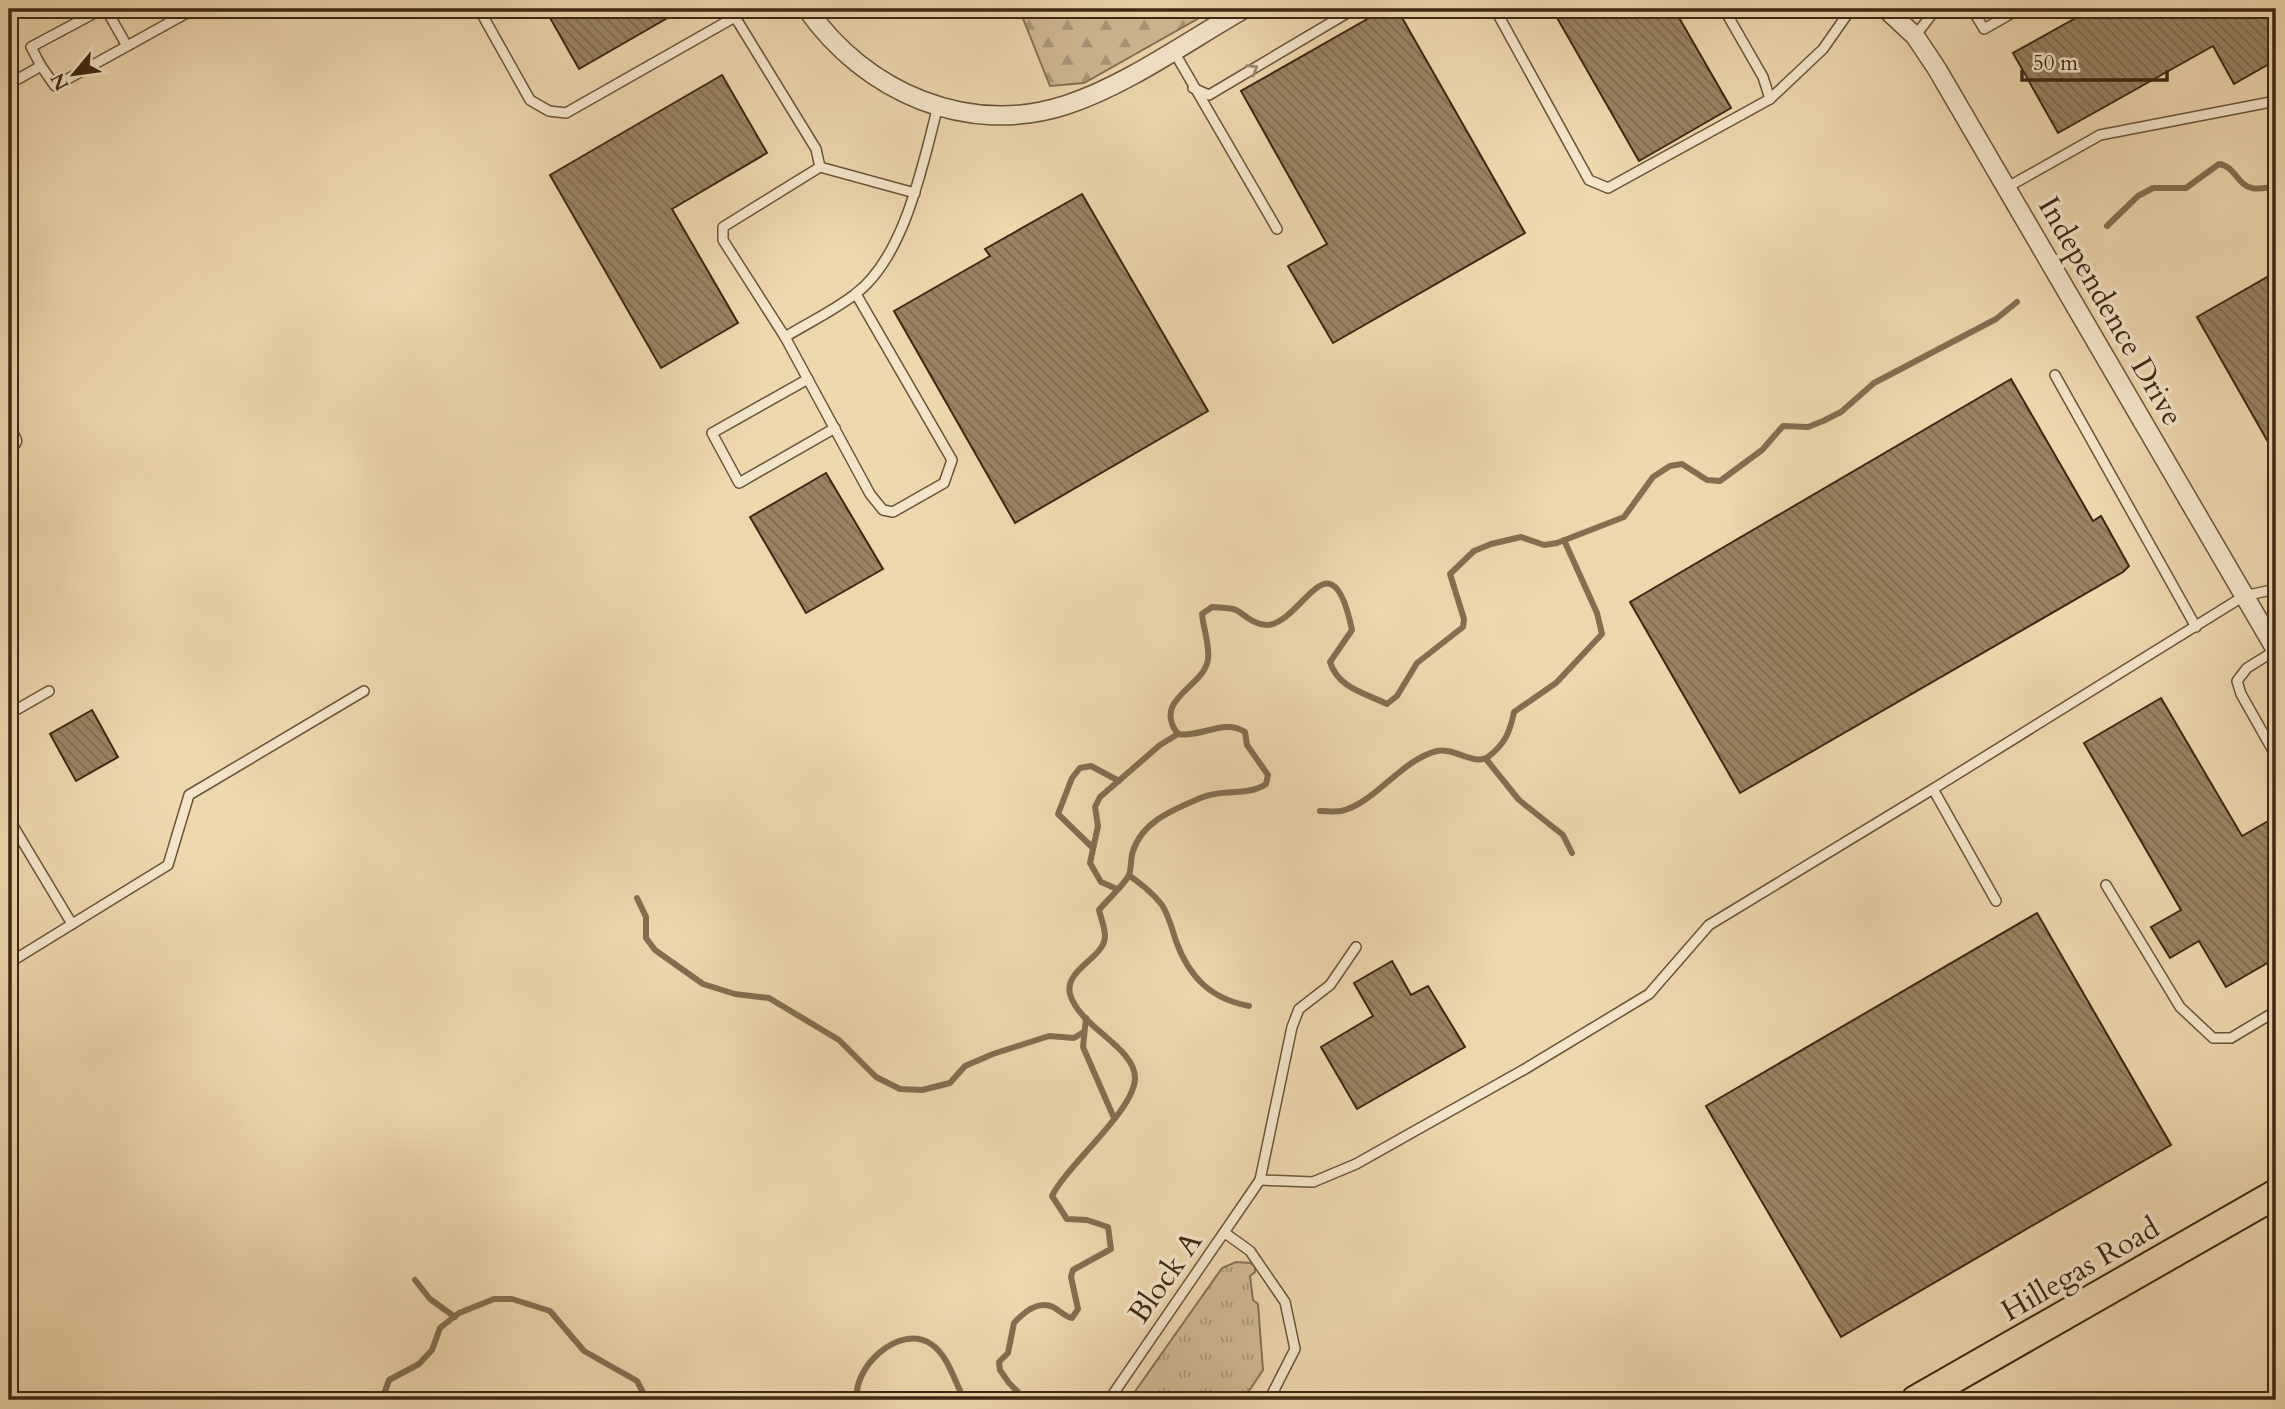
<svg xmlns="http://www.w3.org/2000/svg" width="2285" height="1409" font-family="Cardo,serif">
<defs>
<pattern id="grass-tufts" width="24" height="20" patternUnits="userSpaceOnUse" patternTransform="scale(1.75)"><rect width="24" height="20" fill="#cfb993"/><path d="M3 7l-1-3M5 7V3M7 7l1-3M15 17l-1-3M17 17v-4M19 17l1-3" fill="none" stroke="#a99677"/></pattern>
<pattern id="forest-firs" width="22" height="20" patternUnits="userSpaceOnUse" patternTransform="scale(1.75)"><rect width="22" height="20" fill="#cfb993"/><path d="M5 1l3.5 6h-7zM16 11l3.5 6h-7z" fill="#a99677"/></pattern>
<pattern id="building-back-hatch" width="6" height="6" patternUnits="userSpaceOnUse" patternTransform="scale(1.75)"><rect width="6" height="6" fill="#998363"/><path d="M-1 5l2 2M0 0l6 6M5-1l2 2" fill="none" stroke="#7e6b50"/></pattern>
</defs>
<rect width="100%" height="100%" fill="#edd7ad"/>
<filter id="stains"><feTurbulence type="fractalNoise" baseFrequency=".00286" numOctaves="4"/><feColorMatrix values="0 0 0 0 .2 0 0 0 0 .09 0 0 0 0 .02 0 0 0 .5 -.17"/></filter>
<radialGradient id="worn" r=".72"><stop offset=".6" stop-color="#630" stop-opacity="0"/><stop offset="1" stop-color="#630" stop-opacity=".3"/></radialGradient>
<polygon fill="url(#grass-tufts)" stroke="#867053" stroke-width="2" points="1236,1262 1251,1263 1255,1267 1255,1272 1250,1276 1253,1300 1258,1304 1263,1370 1243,1400 1129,1400 1222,1268"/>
<polygon fill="url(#forest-firs)" stroke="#867053" stroke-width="2" points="1024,9 1215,9 1084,83 1050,86 1022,16"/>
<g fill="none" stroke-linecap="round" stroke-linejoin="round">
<g stroke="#836e50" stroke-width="6">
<path d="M 2107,226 L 2138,196 L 2153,188 L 2186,188 L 2219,164 C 2235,166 2237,185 2252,188 C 2260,190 2268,187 2276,187"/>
<polyline points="1486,759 1519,800 1563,835 1572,853"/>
<path d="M 1320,811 C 1327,811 1334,812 1341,811 C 1374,804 1401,760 1437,751 C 1453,747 1475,766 1488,757 C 1505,744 1510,732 1514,712 L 1556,683 L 1602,634 L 1597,613 L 1564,540"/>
<polyline points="1093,848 1058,814 1072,778 1080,768 1091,766 1119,781"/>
<path d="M 1130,876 C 1142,885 1153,893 1162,905 C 1169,916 1172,929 1176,941 C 1189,977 1211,999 1249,1006"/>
<polyline points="1117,889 1101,882 1090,863 1098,826 1095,807 1100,797 1160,745 1178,734"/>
<polyline points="637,898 646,917 646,938 655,950 703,984 735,994 769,998 839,1040 876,1077 900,1089 922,1090 950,1083 965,1066 993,1054 1049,1036 1074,1038 1082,1033"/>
<polyline points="1086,1018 1083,1047 1114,1118"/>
<polyline points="415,1280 430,1299 455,1317"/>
<polyline points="382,1400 389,1380 419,1364 432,1350 440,1328 459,1313 494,1299 512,1299 550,1311 584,1351 637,1381 647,1400"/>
<path d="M 857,1400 C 852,1368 899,1323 931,1344 C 949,1356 954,1382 965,1400"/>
<path d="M 1026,1400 L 1009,1383 L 1000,1370 L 999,1362 L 1008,1353 L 1014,1323 C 1023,1313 1038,1300 1053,1307 C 1060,1310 1063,1316 1072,1318 L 1078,1309 L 1071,1277 L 1073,1270 L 1111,1249 L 1108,1227 L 1087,1220 L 1067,1219 L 1052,1196 C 1067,1165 1135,1110 1135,1078 C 1135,1047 1079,1027 1070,994 C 1064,969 1105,958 1105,936 C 1105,928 1101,918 1099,910 C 1108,899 1120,889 1128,877 C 1132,871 1130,859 1133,851 C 1143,820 1176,809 1203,797 C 1224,788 1247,797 1266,784 L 1268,775 L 1247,745 L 1245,732 C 1225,718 1200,738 1178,734 C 1151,699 1205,687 1208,659 C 1210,646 1203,627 1202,614 L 1212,607 C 1219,608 1232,607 1238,611 C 1247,617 1255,625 1267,625 C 1302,624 1331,529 1352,630 L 1330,662 C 1338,688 1365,693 1387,704 L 1397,696 L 1417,663 L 1463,627 L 1464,619 L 1450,574 L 1474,551 L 1491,544 L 1521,537 L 1544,545 L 1557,543 L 1624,517 L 1653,477 L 1670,466 L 1682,464 L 1707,480 L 1720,481 L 1762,450 L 1783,426 L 1808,427 L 1823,421 L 1841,412 L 1874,383 L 1996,319 L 2017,302"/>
</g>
</g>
<g fill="url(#building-back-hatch)" stroke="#3d2813" stroke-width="2">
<polygon points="545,9 683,9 579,69"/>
<polygon points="1385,9 1397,9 1525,233 1333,343 1288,266 1327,244 1241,91"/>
<polygon points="1552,9 1674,9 1731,108 1639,161"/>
<polygon points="2092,9 2276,9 2276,60 2234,84 2213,46 2058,133 2013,53"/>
<polygon points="722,75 767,153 672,209 738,323 661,368 550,175"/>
<polygon points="1082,194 1208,411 1015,523 894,311 990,256 985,249"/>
<polygon points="2276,272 2276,456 2197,317"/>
<polygon points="2011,379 2093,521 2101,516 2129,566 2123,572 1740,793 1630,602"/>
<polygon points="826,473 883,569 806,613 750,517"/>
<polygon points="2161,698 2242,836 2270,820 2276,830 2276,958 2226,987 2199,941 2170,958 2151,927 2181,910 2084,743"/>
<polygon points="92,710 118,757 76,781 50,734"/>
<polygon points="2037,913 2171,1145 1841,1337 1706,1106"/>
<polygon points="1392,961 1411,995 1428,986 1465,1047 1357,1109 1321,1047 1373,1016 1354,983"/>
</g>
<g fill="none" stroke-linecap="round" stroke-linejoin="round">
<defs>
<g id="service">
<polyline points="106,9 127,46"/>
<polyline points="164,9 171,21"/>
<polyline points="479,9 530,100 549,111 566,113 749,9"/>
<polyline points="1495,9 1589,180 1608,188 1770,99 1823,49 1851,9"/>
<polyline points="1724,9 1763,77 1770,99"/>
<polyline points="1972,9 1984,29 2019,9"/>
<path d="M 735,17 L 816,149 L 820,167 L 723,227 L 723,240 L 785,337 C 808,323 833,311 854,295 C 905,258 923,163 938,106"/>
<polyline points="1915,36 1936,9"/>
<polyline points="1173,50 1277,229"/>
<polyline points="41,66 31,47 102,9"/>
<polyline points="9,77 18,79 41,66 55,86 194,9"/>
<polyline points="1193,88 1209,95 1354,9"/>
<polyline points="820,167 915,193"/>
<polyline points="2006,188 2100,135 2276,101"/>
<polyline points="785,337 870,494 883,510 893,512 944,483 952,460 856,294"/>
<polyline points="2055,375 2196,627"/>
<polyline points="808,379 712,433 739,483 835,428"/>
<polyline points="2276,650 2247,668 2237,681 2241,694 2276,756"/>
<polyline points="9,714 49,691"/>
<polyline points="9,819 72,924"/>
<polyline points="2106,885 2180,1007 2213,1038 2231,1038 2276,1011"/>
<polyline points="1996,901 1933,789 2244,596 2276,589"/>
<polyline points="9,963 168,865 189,795 364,691"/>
<polyline points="1260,1180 1313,1182 1356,1164 1525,1069 1649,994 1709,925 1933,789"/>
<polyline points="1225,1233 1250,1251 1285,1302 1295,1349 1269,1400"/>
<polyline points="1109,1400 1260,1180 1292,1027 1299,1009 1330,985 1356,947"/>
</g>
<g id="minor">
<path d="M 807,9 C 865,92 967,137 1066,105 C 1127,85 1188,41 1244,9"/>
<polyline points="1886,9 1915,36 1937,69 2276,650"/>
<polyline points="9,435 12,441"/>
</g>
<polyline id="primary" points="1916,1400 2276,1194"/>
</defs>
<use href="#service" stroke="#69543a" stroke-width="12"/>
<use href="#minor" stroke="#69543a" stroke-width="21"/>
<use href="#primary" stroke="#3d2813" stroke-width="32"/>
<use href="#service" stroke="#f3e5ca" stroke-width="9"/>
<use href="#minor" stroke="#f3e5ca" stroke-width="18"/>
<use href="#primary" stroke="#edd7ad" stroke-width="28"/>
</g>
<defs><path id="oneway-chevron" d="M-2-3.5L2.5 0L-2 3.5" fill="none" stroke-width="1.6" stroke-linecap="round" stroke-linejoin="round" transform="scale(1.75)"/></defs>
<use stroke="#98866e" href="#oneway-chevron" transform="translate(1253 69) rotate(-31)"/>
<g text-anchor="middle" stroke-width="7" stroke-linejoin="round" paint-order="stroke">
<g font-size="30" fill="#3d2813" stroke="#f3e5ca">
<text transform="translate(2111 311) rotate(60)" y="10">Independence Drive</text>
<text transform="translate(2080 1269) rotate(-30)" y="10">Hillegas Road</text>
<text transform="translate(1165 1277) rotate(-55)" y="10">Block A</text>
</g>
</g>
<rect width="2285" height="1409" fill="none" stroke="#edd7ad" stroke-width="35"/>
<rect x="10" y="10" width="2264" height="1388" fill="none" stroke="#3d2813" stroke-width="3.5"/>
<rect x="18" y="18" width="2250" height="1374" fill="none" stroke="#3d2813" stroke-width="2"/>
<g transform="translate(74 74) rotate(241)" stroke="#f3e5ca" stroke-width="5" paint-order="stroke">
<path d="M0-5L12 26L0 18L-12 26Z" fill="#3d2813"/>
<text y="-10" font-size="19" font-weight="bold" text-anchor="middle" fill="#3d2813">N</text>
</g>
<path d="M2022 70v10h145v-10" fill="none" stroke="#3d2813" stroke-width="3.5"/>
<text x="2033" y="70" font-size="21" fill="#3d2813" stroke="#f3e5ca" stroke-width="5" paint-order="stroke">50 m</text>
<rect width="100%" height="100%" filter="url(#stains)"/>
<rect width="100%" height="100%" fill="url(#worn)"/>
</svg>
